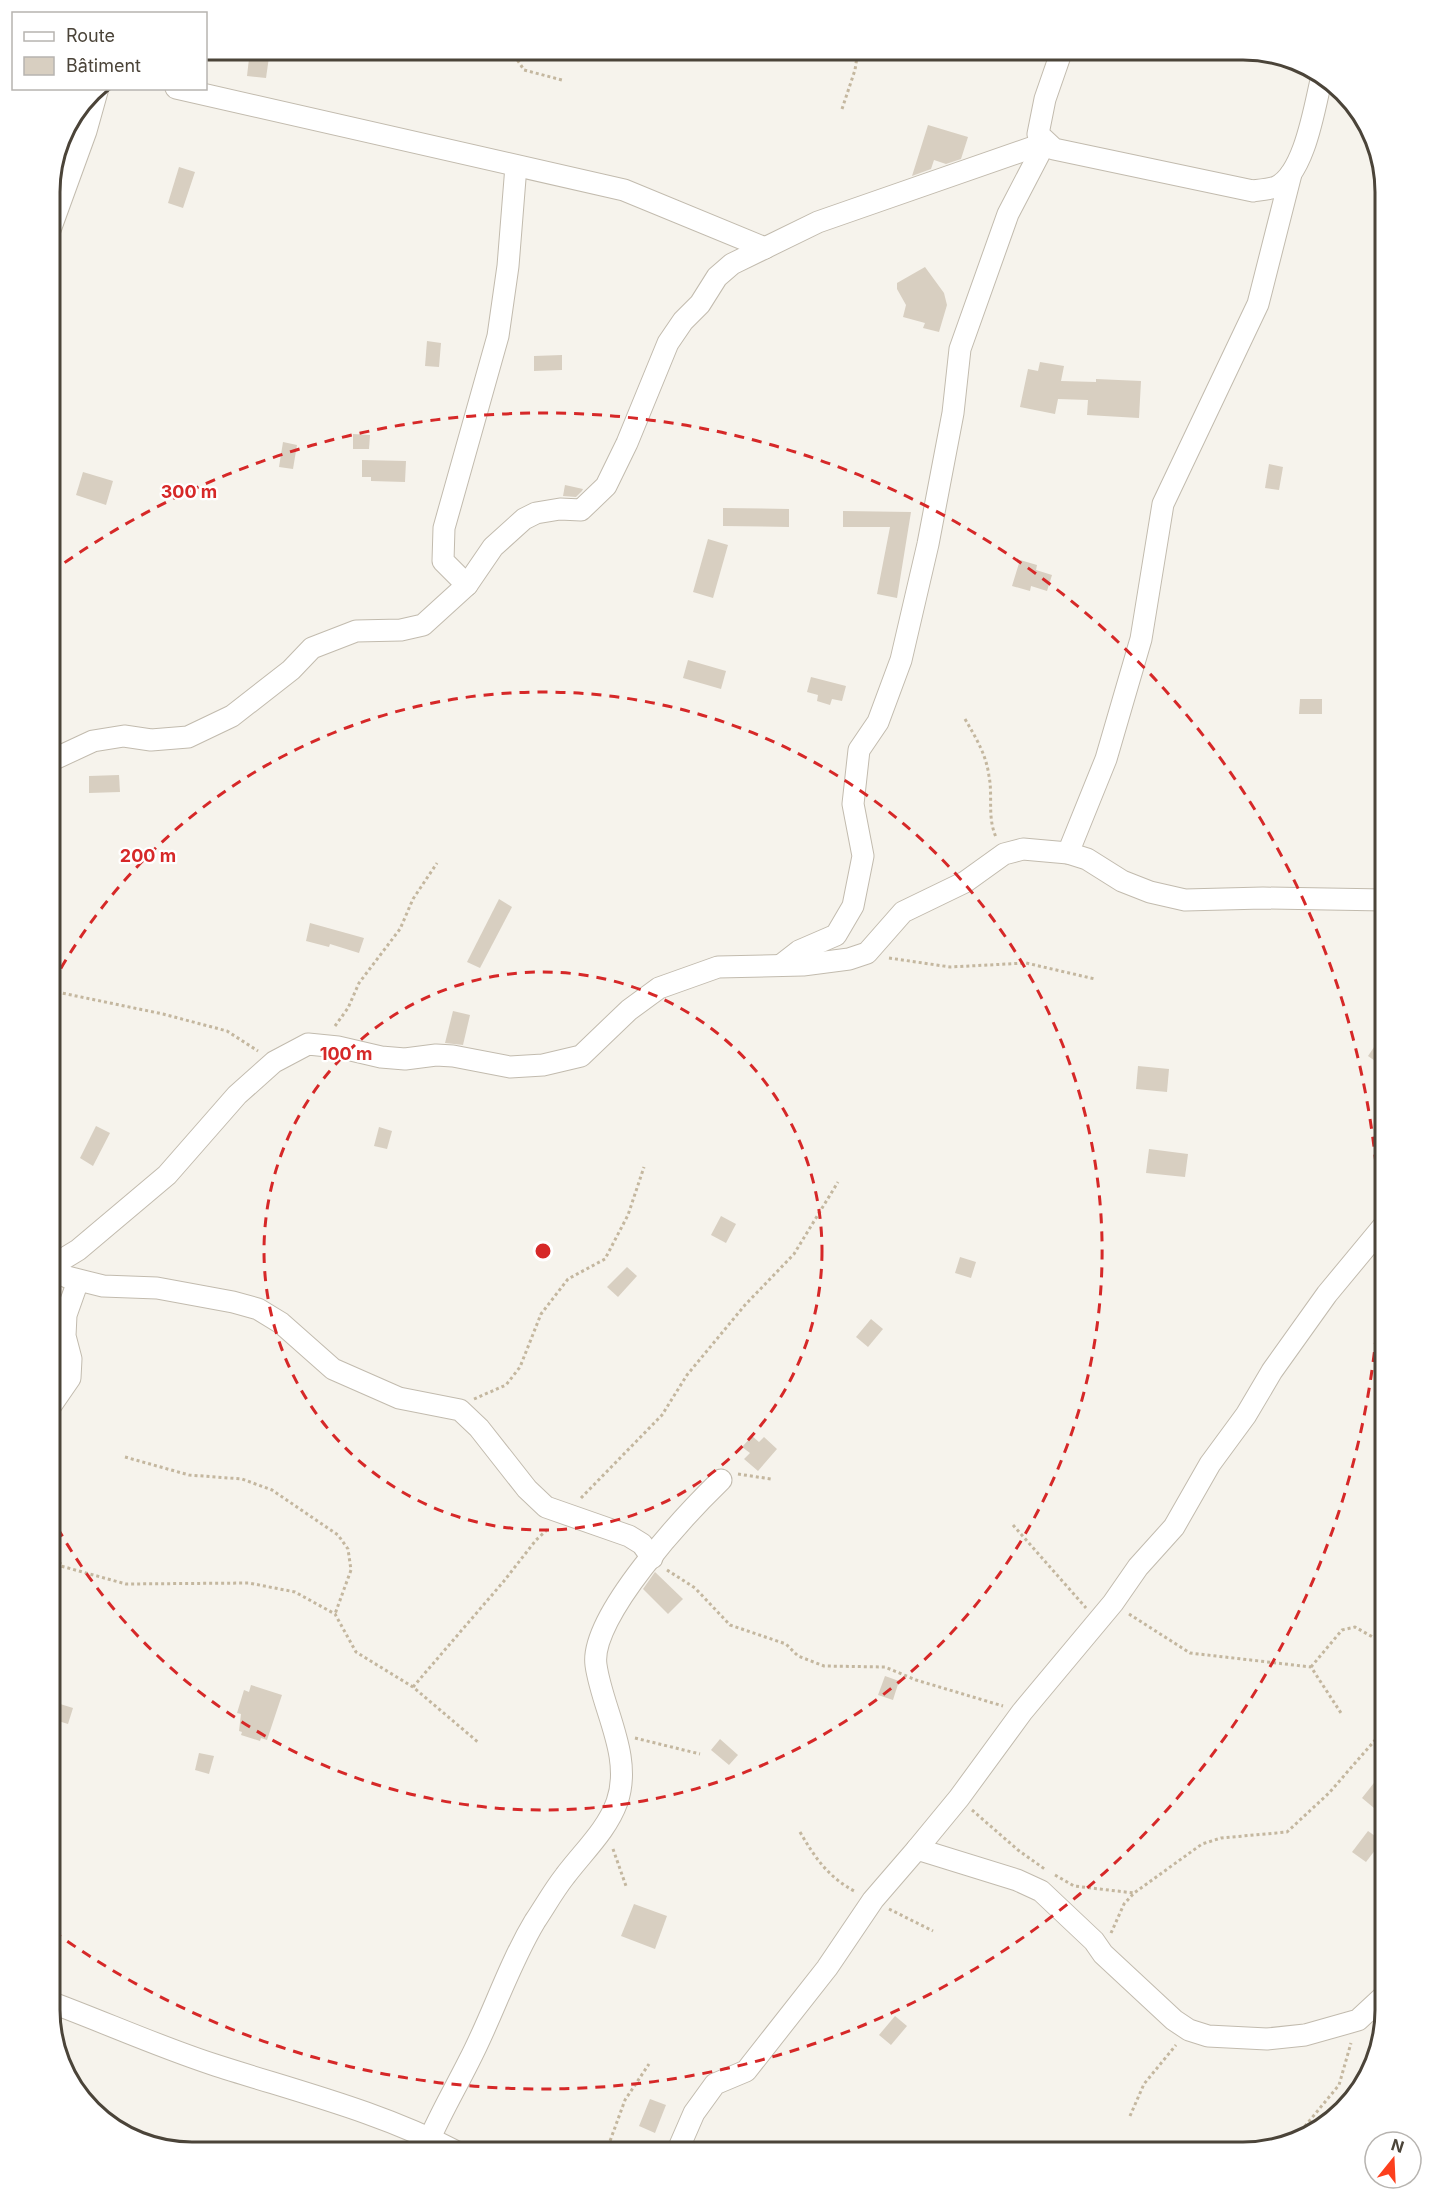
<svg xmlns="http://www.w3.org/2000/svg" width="1435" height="2202" font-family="Inter,sans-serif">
<rect width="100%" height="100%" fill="#f6f3ec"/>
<g fill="#d8cfc1">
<polygon points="250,50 270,50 266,78 247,76"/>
<polygon points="928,125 968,137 961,159 946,164 934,160 931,169 912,176"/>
<polygon points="179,167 195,172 183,208 168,203"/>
<polygon points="925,267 944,293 947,305 939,332 923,328 925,323 903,317 906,305 897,289 897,283"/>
<polygon points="427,341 441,343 439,367 425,366"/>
<polygon points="562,355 562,370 534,371 534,356"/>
<polygon points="1040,362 1064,366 1061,381 1096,382 1096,379 1141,381 1139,418 1087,415 1088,400 1058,399 1055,414 1020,407 1028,369 1038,371"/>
<polygon points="353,434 370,435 369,449 353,449"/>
<polygon points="283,442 297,445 293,469 279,467"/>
<polygon points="362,460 406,461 405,482 371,481 371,477 362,477"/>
<polygon points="1269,464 1283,467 1279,490 1265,488"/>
<polygon points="83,472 113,481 106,505 76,495"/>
<polygon points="565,485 583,489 582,491 576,497 563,496"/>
<polygon points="723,508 789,509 789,527 723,526"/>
<polygon points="843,511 911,512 897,598 877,594 890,527 843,527"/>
<polygon points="708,539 728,545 713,598 693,592"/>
<polygon points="1020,560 1037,565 1036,570 1052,575 1047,591 1031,586 1030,591 1012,586"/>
<polygon points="688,660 726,671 721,689 683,678"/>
<polygon points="811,677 846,686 842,701 832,699 830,705 817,701 818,695 807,692"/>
<polygon points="1300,699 1322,699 1322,714 1299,714"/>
<polygon points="119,775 120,792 89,793 89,776"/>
<polygon points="499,899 512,907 480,968 467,962"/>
<polygon points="310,923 364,938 359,953 330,944 329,947 306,941"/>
<polygon points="453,1011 470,1015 463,1045 445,1043"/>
<polygon points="1385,1031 1385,1068 1368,1056"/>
<polygon points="1138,1066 1169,1069 1167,1092 1136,1089"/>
<polygon points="96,1126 110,1133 93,1166 80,1158"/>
<polygon points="379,1127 392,1131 387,1149 374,1146"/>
<polygon points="1149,1149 1188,1154 1185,1177 1146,1173"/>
<polygon points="721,1216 736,1224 726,1243 711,1235"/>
<polygon points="960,1257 976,1262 971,1278 955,1273"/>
<polygon points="627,1267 637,1276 618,1297 607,1287"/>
<polygon points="871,1319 883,1329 868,1347 856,1337"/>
<polygon points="752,1436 759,1442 764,1437 777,1449 758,1471 744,1459 750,1453 742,1447"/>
<polygon points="655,1572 683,1599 668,1614 643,1589"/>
<polygon points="885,1676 899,1681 893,1700 878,1695"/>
<polygon points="251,1685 282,1695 267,1740 261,1738 260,1741 241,1735 242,1732 239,1731 241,1714 237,1713 244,1690 249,1692"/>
<polygon points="57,1703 73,1708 68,1724 52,1719"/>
<polygon points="720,1739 738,1755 729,1765 711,1750"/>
<polygon points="199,1753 214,1756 209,1774 195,1770"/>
<polygon points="1385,1769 1385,1794 1374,1808 1362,1798"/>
<polygon points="1368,1831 1382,1841 1366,1862 1352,1852"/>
<polygon points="634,1904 667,1916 655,1949 621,1936"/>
<polygon points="895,2016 907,2026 891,2045 879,2035"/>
<polygon points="650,2099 666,2105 655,2133 639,2126"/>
</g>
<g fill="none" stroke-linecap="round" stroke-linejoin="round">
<defs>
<g id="minor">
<path d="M 1062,50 L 1045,99 L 1038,134 L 1054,149 L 1253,191 C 1260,190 1269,189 1276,187 C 1305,174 1315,104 1322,76"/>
<polyline points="176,88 624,190 765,248"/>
<polyline points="50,230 86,131 98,88"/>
<polyline points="467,585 443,561 444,528 498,336 508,266 516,166"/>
<polyline points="50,761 93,741 124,736 151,740 188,737 232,716 291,670 312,648 356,631 401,630 423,625 467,585 493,547 524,519 536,513 560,509 581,510 606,486 627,443 668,343 683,321 700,304 717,277 732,264 818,222 1045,143"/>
<polyline points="1068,853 1106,759 1141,639 1163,504 1258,304 1291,174"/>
<polyline points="781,965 799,951 836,935 853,906 863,856 853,804 859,750 878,722 901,660 928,544 953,413 960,349 1008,214 1045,143"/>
<polyline points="50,1267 78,1250 167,1175 237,1095 274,1062 308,1044 338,1047 381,1057 405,1059 436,1055 453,1056 510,1067 543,1065 581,1056 629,1010 659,988 718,967 803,965 849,959 867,953 903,912 965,882 1004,854 1023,849 1068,853 1087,859 1122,881 1150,892 1185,900 1263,898 1385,900"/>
<polyline points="50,1268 67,1277 103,1286 157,1288 233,1302 258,1309 281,1323 333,1369 399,1398 460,1410 479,1428 527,1489 546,1507 629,1536 642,1544 652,1558"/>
<polyline points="50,1407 70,1378 71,1359 65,1336 66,1315 78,1281"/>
<polyline points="917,1849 959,1798 1022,1712 1113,1603 1138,1567 1174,1527 1210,1464 1246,1415 1272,1371 1327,1294 1385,1224"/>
<path d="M 50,2002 C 104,2022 157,2046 212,2064 C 295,2091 379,2111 457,2152"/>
<path d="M 430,2138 C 442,2111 456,2087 469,2061 C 493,2015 508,1966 535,1921 C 545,1906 554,1890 565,1876 C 583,1852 607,1830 617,1802 C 633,1756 602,1709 596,1665 C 589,1617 687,1513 721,1480"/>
<polyline points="677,2152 694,2113 715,2084 746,2071 827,1968 873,1900 917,1849 1017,1880 1041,1891 1094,1941 1103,1954 1174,2020 1189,2030 1208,2036 1267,2039 1305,2035 1358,2020 1385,1995"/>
</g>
</defs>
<use href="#minor" stroke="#c2bbae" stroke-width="23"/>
<g stroke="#c4b79f" stroke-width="3" stroke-dasharray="3 3" stroke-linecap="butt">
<polyline points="511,50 524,70 562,80"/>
<polyline points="388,58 392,50"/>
<polyline points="842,109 855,70 858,50"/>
<path d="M 965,719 C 976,738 986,754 989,776 C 993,796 987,817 996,837"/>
<polyline points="889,958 950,967 1026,963 1095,979"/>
<polyline points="57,992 163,1014 227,1031 258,1051"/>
<polyline points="335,1026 348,1008 359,983 400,929 413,899 437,863"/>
<polyline points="474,1399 506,1385 520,1367 541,1314 568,1279 605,1259 628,1215 644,1167"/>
<polyline points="125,1457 189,1475 242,1479 272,1490 338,1535 348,1549 351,1570 335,1614"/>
<polyline points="738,1474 771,1479"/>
<polyline points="581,1498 662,1415 687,1375 745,1305 794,1254 838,1182"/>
<polyline points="1013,1525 1086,1608"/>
<polyline points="50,1554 61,1564"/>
<polyline points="50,1563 126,1584 249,1583 295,1592 335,1614 356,1652 413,1687 479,1743"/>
<polyline points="667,1570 695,1588 730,1625 786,1644 798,1656 824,1666 885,1667 916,1680 1003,1706"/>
<polyline points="1129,1614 1190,1653 1311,1667 1341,1713"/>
<polyline points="1311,1667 1342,1630 1355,1627 1385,1644"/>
<polyline points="413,1687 504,1581 536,1540 548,1529"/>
<polyline points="635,1738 700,1754"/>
<polyline points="972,1810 1018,1850 1046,1870"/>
<path d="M 800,1832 C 815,1858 829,1878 856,1892"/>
<polyline points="613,1849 626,1886"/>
<polyline points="1055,1875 1074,1886 1134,1893"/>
<polyline points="889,1909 933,1931"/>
<polyline points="1111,1933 1124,1904 1134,1893 1202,1844 1221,1838 1287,1832 1329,1793 1376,1739 1385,1723"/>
<polyline points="1130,2116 1144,2084 1176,2045"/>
<polyline points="1301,2131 1339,2085 1351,2043"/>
<polyline points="606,2152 625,2100 649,2064"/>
</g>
<use href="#minor" stroke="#fff" stroke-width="21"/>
</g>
<g fill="none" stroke="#d62828" stroke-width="3" stroke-dasharray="10 8">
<circle cx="543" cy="1251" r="279"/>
<path d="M52 984A559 559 0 1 1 52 1518"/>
<path d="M50 573A838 838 0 1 1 50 1929"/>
</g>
<path d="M0 0H1435V2202H0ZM192 60H1243A132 132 0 0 1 1375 192V2010A132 132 0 0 1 1243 2142H192A132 132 0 0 1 60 2010V192A132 132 0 0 1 192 60Z" fill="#fff" fill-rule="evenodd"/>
<path fill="none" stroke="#4b4439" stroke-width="3" d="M192 60H1243A132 132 0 0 1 1375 192V2010A132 132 0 0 1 1243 2142H192A132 132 0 0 1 60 2010V192A132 132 0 0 1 192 60Z"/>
<circle cx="543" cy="1251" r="9" fill="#d62828" stroke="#fff" stroke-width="3"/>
<g font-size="18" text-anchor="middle" font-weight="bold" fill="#d62828" stroke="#fff" stroke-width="4.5" stroke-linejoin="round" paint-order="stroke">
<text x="189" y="498">300 m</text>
<text x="148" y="862">200 m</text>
<text x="346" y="1060">100 m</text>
</g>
<rect x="12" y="12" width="195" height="78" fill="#ffffff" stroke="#b7b4b0" stroke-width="1.5"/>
<rect x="24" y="32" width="30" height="9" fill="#ffffff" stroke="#b7b4b0" stroke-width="1.5"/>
<text x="66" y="42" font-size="18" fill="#4b4439">Route</text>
<rect x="24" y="57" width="30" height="18" fill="#d8cfc1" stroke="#b7b4b0" stroke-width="1.5"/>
<text x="66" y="72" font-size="18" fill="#4b4439">Bâtiment</text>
<g transform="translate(1393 2160) rotate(18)"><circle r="28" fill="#ffffff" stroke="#b7b4b0" stroke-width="1.5"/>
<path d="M0-4.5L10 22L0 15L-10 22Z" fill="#fc3f1d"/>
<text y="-9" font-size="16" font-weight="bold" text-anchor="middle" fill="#4b4439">N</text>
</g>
</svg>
